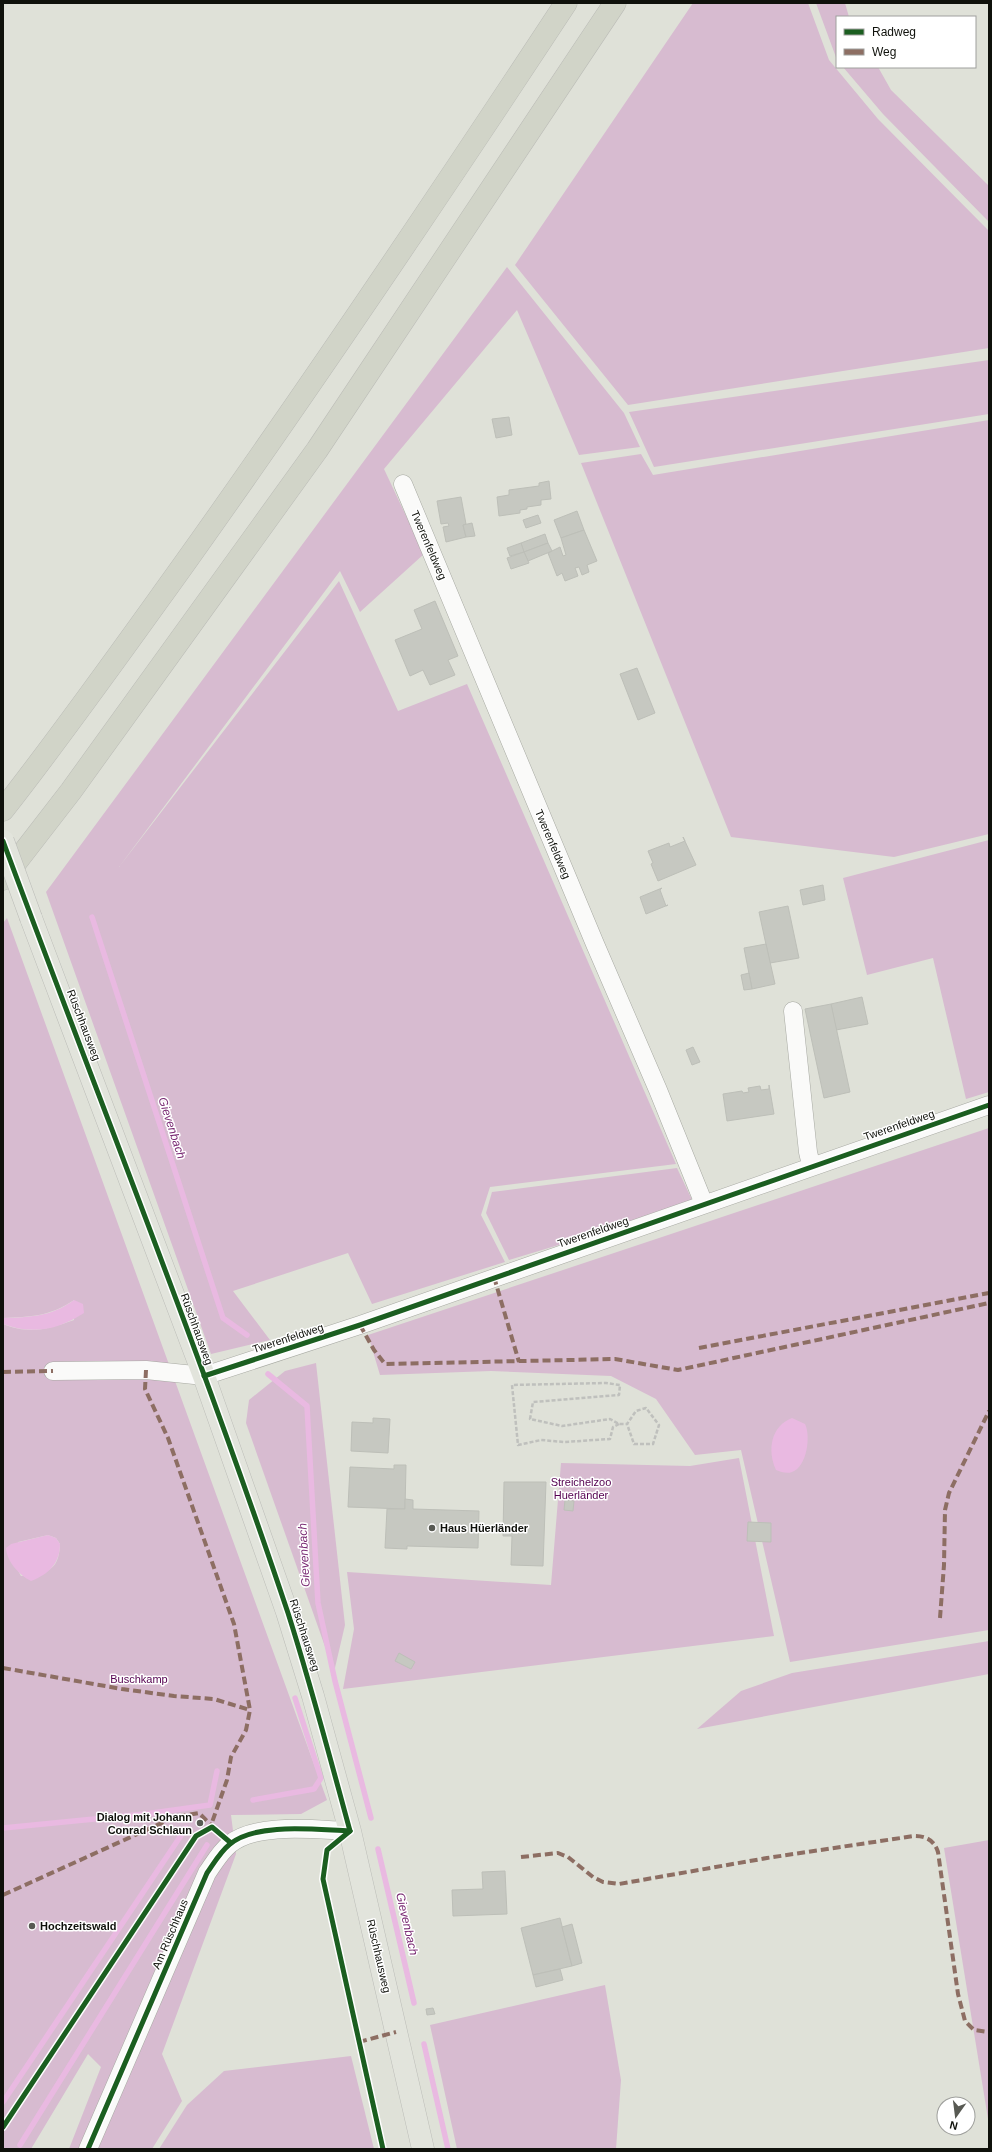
<svg xmlns="http://www.w3.org/2000/svg" width="992" height="2152" font-family="Arial,sans-serif">
<rect width="100%" height="100%" fill="#dfe1d8"/>
<g fill="#d7bbd0" fill-rule="evenodd">
<polygon points="693,3 808,3 829,60 878,119 989,231 989,348 628,405 515,265"/>
<polygon points="816,3 845,3 849,17 837,17 837,60"/>
<polygon points="843,67 878,67 891,90 989,186 989,222 883,114"/>
<polygon points="507,267 624,413 640,447 579,455 517,310 384,469 424,554 360,612 340,571 119,867 339,581 398,711 467,684 676,1164 490,1187 481,1215 505,1262 372,1304 348,1253 233,1291 270,1340 211,1354 46,892"/>
<polygon points="989,360 989,414 654,467 629,412"/>
<polygon points="989,420 989,834 894,857 731,837 581,463 641,454 653,475"/>
<polygon points="989,840 989,1092 966,1099 933,958 867,975 843,878"/>
<path d="M 7,918 L 327,1800 L 301,1814 L 231,1815 L 236,1854 L 162,2054 L 182,2101 L 152,2149 L 69,2149 L 101,2067 L 88,2054 L 31,2149 L 3,2149 L 3,1324 C 30,1335 48,1329 74,1320 L 74,1300 C 51,1316 30,1317 3,1318 L 3,923 ZM 48,1535 L 56,1538 L 60,1544 C 59,1573 45,1573 21,1576 L 17,1569 L 18,1542 Z"/>
<polygon points="989,1128 989,1630 790,1662 741,1450 695,1455 656,1399 611,1376 491,1371 380,1375 368,1335"/>
<polygon points="677,1168 694,1204 509,1260 486,1213 492,1192"/>
<polygon points="316,1363 345,1625 334,1672 246,1423 249,1400 285,1371"/>
<polygon points="739,1458 774,1636 343,1689 354,1629 347,1572 551,1585 561,1463 690,1466"/>
<polygon points="989,1641 989,1674 697,1729 741,1691 792,1673"/>
<polygon points="989,1840 989,2125 944,1848"/>
<polygon points="605,1985 621,2080 616,2149 457,2149 430,2025"/>
<polygon points="351,2056 374,2149 159,2149 187,2105 224,2071"/>
</g>
<g fill="#e9b9e1">
<path d="M 74,1300 L 83,1304 L 84,1313 C 58,1330 32,1335 3,1324 L 3,1318 C 30,1317 51,1317 74,1300 Z"/>
<path d="M 792,1418 L 805,1424 C 811,1436 807,1467 792,1472 C 787,1474 781,1472 776,1470 C 767,1450 771,1426 792,1418 Z"/>
<path d="M 48,1535 L 56,1538 L 60,1544 C 60,1563 49,1574 31,1581 C 19,1575 7,1562 6,1548 L 11,1544 Z"/>
</g>
<g fill="none" stroke-linecap="round" stroke-linejoin="round">
<g stroke="#e9b9e1" stroke-width="5.5">
<polyline points="92,917 223,1318 247,1335"/>
<polyline points="268,1374 307,1406 318,1603 335,1681 371,1818"/>
<polyline points="253,1800 314,1789 321,1778 295,1698"/>
<polyline points="3,1828 145,1814 210,1805 217,1771"/>
<polyline points="378,1849 414,2003"/>
<polyline points="424,2044 448,2149"/>
<polyline points="3,2102 186,1828"/>
<polyline points="20,2145 207,1845"/>
</g>
</g>
<g fill="#c6c8c1" stroke="#bdbfb8">
<polygon points="509,417 512,435 496,438 492,419"/>
<polygon points="549,481 551,499 541,500 541,505 527,507 527,509 520,510 520,513 499,516 497,497 509,495 509,490 539,486 539,483"/>
<polygon points="461,497 466,524 463,525 466,537 446,542 443,527 449,526 448,523 441,524 437,501"/>
<polygon points="577,511 584,530 561,538 554,520"/>
<polygon points="538,515 541,523 526,528 523,520"/>
<polygon points="472,523 475,536 466,537 463,525"/>
<polygon points="584,530 597,561 587,565 589,572 582,575 579,567 575,568 578,576 565,581 562,573 557,576 548,553 560,547 563,556 566,555 561,538"/>
<polygon points="545,534 548,543 524,552 521,543"/>
<polygon points="521,543 524,552 510,556 507,548"/>
<polygon points="548,543 552,551 528,561 524,552"/>
<polygon points="524,552 529,563 511,569 507,558"/>
<polygon points="435,601 458,656 448,660 455,675 430,685 423,670 410,676 395,640 422,629 414,610"/>
<polygon points="637,668 655,713 638,720 620,674"/>
<polygon points="683,837 696,865 658,881 651,864 653,863 648,851 669,843 670,847 685,841"/>
<polygon points="823,885 825,900 803,905 800,890"/>
<polygon points="662,888 660,890 666,906 668,905 646,914 640,897"/>
<polygon points="788,906 799,958 770,963 759,912"/>
<polygon points="766,944 775,984 752,989 744,948"/>
<polygon points="749,973 752,989 744,990 741,975"/>
<polygon points="862,997 868,1024 836,1030 831,1004"/>
<polygon points="831,1004 850,1092 824,1098 805,1009"/>
<polygon points="693,1047 700,1062 692,1065 686,1050"/>
<polygon points="769,1085 774,1114 727,1121 723,1094 742,1091 743,1093 749,1092 748,1088 760,1086 761,1090 769,1089"/>
<polygon points="373,1418 390,1419 388,1453 351,1451 352,1422 373,1423"/>
<polygon points="394,1465 406,1465 405,1509 348,1507 350,1467 394,1469"/>
<polygon points="504,1482 546,1482 543,1566 511,1565 512,1536 503,1536"/>
<polygon points="405,1499 413,1500 413,1509 479,1511 478,1548 407,1546 407,1549 385,1548 387,1509 405,1509"/>
<polygon points="565,1500 574,1501 573,1511 564,1510"/>
<polygon points="748,1522 771,1523 771,1542 747,1541"/>
<polygon points="399,1653 415,1662 411,1669 395,1661"/>
<polygon points="505,1871 507,1914 453,1916 452,1890 483,1889 482,1872"/>
<polygon points="560,1918 572,1966 533,1975 521,1928"/>
<polygon points="572,1924 582,1963 572,1966 562,1927"/>
<polygon points="560,1969 563,1980 536,1987 533,1975"/>
<polygon points="433,2008 435,2014 427,2015 426,2009"/>
</g>
<g fill="none" stroke-linecap="round" stroke-linejoin="round">
<defs>
<g id="minor">
<polyline points="403,484 595,944 658,1090 704,1204"/>
<polyline points="793,1011 808,1152 811,1165"/>
<polyline points="53,1371 146,1370 204,1376 360,1325 989,1105"/>
<path d="M 88,2149 L 207,1873 C 214,1863 220,1852 230,1844 C 257,1822 317,1830 350,1831"/>
</g>
<polyline id="major" points="31,918 204,1376 287,1612 313,1696 350,1831 423,2149"/>
<g id="highway">
<path d="M 3,810 C 65,731 123,649 182,567 C 314,382 441,193 566,3"/>
<polyline points="3,879 71,791 317,450 615,3"/>
</g>
</defs>
<use href="#minor" stroke="#a7a9a2" stroke-width="19"/>
<use href="#major" stroke="#bbbcb7" stroke-width="23"/>
<use href="#highway" stroke="#bbbcb7" stroke-width="23"/>
<polyline stroke="#bfc0bd" stroke-width="2.5" stroke-dasharray="4 2" stroke-linecap="butt" points="619,1424 613,1427 610,1439 564,1442 541,1440 518,1445 512,1385 606,1383 620,1385 619,1395 533,1402 530,1419 562,1426 610,1419 619,1424 627,1424 636,1411 646,1408 659,1425 653,1444 634,1444 627,1424"/>
<use href="#minor" stroke="#fafaf9" stroke-width="18"/>
<use href="#major" stroke="#e2e4dc" stroke-width="22"/>
<use href="#highway" stroke="#d1d4c8" stroke-width="22"/>
<defs>
<polyline id="major-bridge" points="3,841 31,918"/>
</defs>
<use href="#major-bridge" stroke="#bbbcb7" stroke-width="23" stroke-linecap="butt"/>
<use href="#major-bridge" stroke="#e2e4dc" stroke-width="22"/>
<g stroke="#8d6e63" stroke-width="4" stroke-dasharray="8 4" stroke-linecap="butt">
<polyline points="494,1277 519,1362"/>
<polyline points="360,1325 374,1350 385,1364 615,1359 678,1370 989,1303"/>
<polyline points="699,1348 989,1293"/>
<polyline points="146,1370 145,1389 168,1438 234,1624 250,1710 246,1730 231,1757 227,1780 210,1828"/>
<polyline points="3,1372 53,1371"/>
<polyline points="940,1618 944,1565 945,1510 949,1493 989,1411"/>
<polyline points="3,1668 122,1689 174,1696 214,1699 250,1710"/>
<path d="M 521,1857 L 558,1853 L 568,1857 L 593,1877 L 603,1882 L 619,1884 L 767,1858 L 914,1836 C 926,1836 934,1840 938,1852 L 958,1994 L 965,2021 L 974,2030 L 989,2032"/>
<polyline points="3,1895 175,1817 199,1813 215,1829"/>
<polyline points="359,2042 396,2032"/>
</g>
<defs>
<g id="cycleway">
<path d="M 3,841 C 98,1098 201,1353 288,1613 C 311,1685 330,1758 350,1831"/>
<polyline points="204,1376 360,1325 989,1105"/>
<polyline points="350,1831 327,1850 323,1879 383,2149"/>
<polyline points="3,2127 196,1836 212,1827 231,1843"/>
<path d="M 88,2149 L 207,1873 C 214,1863 220,1852 230,1844 C 257,1822 317,1830 350,1831"/>
</g>
</defs>
<use href="#cycleway" stroke="#fff" stroke-width="8"/>
<use href="#cycleway" stroke="#1b5e20" stroke-width="5"/>
</g>
<g fill="#585a53" stroke="#fff" stroke-width="1.5">
<circle cx="432" cy="1528" r="4"/>
<circle cx="200" cy="1823" r="4"/>
<circle cx="32" cy="1926" r="4"/>
</g>
<g text-anchor="middle" stroke-width="3" stroke-linejoin="round" paint-order="stroke">
<g font-size="11" fill="#0f110b" stroke="#fff">
<text transform="translate(429 545) rotate(67)" y="4">Twerenfeldweg</text>
<text transform="translate(553 844) rotate(67)" y="4">Twerenfeldweg</text>
<text transform="translate(84 1025) rotate(69)" y="4">Rüschhausweg</text>
<text transform="translate(899 1125) rotate(-19)" y="4">Twerenfeldweg</text>
<text transform="translate(593 1232) rotate(-19)" y="4">Twerenfeldweg</text>
<text transform="translate(197 1329) rotate(70)" y="4">Rüschhausweg</text>
<text transform="translate(288 1338) rotate(-18)" y="4">Twerenfeldweg</text>
<text transform="translate(305 1635) rotate(72)" y="4">Rüschhausweg</text>
<text transform="translate(170 1934) rotate(-67)" y="4">Am Rüschhaus</text>
<text transform="translate(379 1956) rotate(77)" y="4">Rüschhausweg</text>
</g>
<g font-size="11" fill="#540050" stroke="#fff">
<text x="581" y="1486">Streichelzoo<tspan x="581" dy="13">Huerländer</tspan></text>
<text x="139" y="1683">Buschkamp</text>
</g>
<g font-size="11" font-weight="bold" fill="#0f110b" stroke="#fff" text-anchor="start">
<text x="440" y="1532">Haus Hüerländer</text>
<text x="192" y="1821" text-anchor="end">Dialog mit Johann<tspan x="192" dy="13">Conrad Schlaun</tspan></text>
<text x="40" y="1930">Hochzeitswald</text>
</g>
<g font-size="12" font-style="italic" fill="#7a2b74" stroke="#fff">
<text transform="translate(172 1128) rotate(72)" y="4">Gievenbach</text>
<text transform="translate(304 1555) rotate(-93)" y="4">Gievenbach</text>
<text transform="translate(407 1924) rotate(77)" y="4">Gievenbach</text>
</g>
</g>
<rect width="992" height="2152" fill="none" stroke="#0f110b" stroke-width="8"/>
<rect x="836" y="16" width="140" height="52" fill="#ffffff" stroke="#9fa09d"/>
<rect x="844" y="29" width="20" height="6" fill="#1b5e20" stroke="#9fa09d"/>
<text x="872" y="36" font-size="12" fill="#0f110b">Radweg</text>
<rect x="844" y="49" width="20" height="6" fill="#8d6e63" stroke="#9fa09d"/>
<text x="872" y="56" font-size="12" fill="#0f110b">Weg</text>
<g transform="translate(956 2116) rotate(194)"><circle r="19" fill="#ffffff" stroke="#9fa09d"/>
<path d="M0-3L7 15L0 10L-7 15Z" fill="#585a53"/>
<text y="-6" font-size="11" font-weight="bold" text-anchor="middle" fill="#0f110b">N</text>
</g>
</svg>
